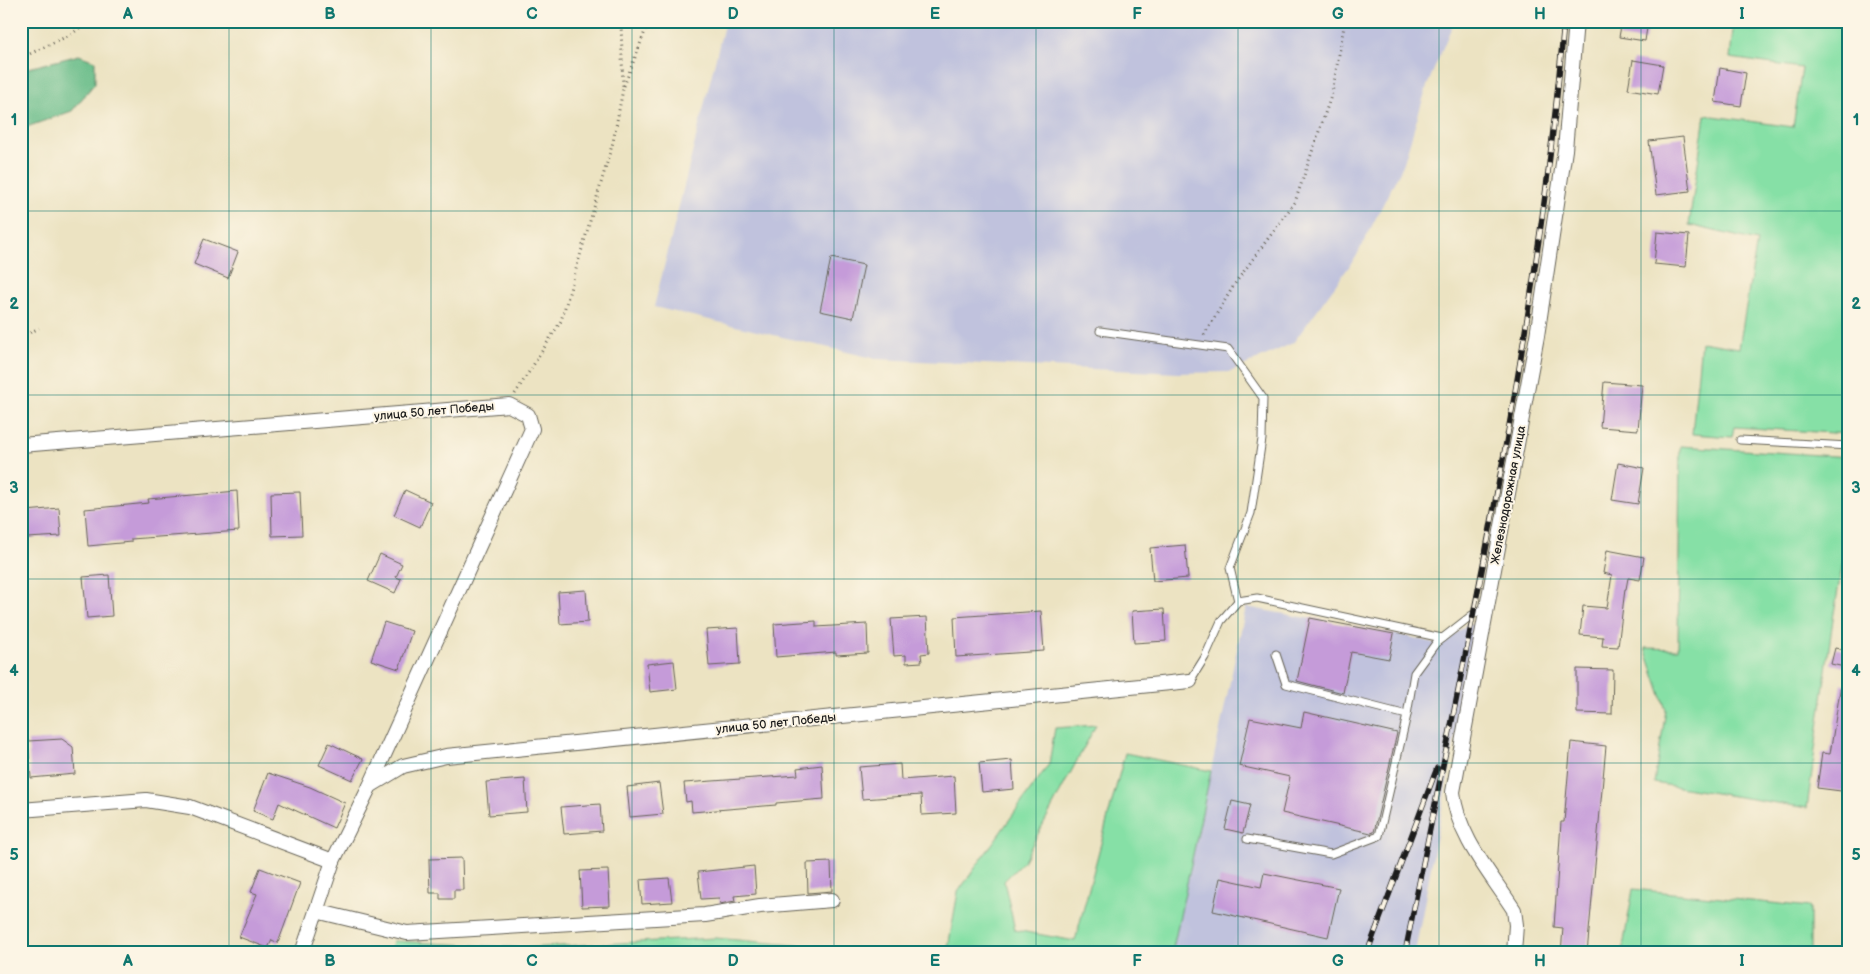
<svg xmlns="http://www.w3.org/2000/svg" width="1870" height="974" font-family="'Balsamiq Sans',sans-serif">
<rect width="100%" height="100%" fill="#fcf5e5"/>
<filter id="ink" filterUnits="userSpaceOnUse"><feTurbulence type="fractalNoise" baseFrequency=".02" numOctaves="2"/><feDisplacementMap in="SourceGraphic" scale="10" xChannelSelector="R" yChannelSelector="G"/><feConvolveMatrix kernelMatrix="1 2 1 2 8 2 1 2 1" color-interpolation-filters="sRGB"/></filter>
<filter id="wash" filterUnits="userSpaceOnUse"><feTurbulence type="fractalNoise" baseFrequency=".0096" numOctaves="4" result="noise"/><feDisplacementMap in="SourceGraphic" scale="20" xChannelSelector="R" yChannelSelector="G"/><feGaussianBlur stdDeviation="1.12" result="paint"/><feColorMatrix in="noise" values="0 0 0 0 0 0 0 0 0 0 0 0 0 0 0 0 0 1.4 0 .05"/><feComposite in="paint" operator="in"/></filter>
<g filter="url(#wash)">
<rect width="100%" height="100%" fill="#ece3c2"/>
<g fill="#c0c2dd">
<polygon points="725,21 1454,21 1427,86 1403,165 1356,257 1293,343 1230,372 1178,373 877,359 654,307"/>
<polygon points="1246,607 1410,637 1442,645 1467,624 1476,625 1415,953 1172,953"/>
</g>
<g fill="#86e0a6" stroke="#517e61">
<polygon points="1734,21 1849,21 1849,302 1846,301 1843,333 1849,334 1849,434 1734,427 1732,437 1692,434 1701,342 1739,348 1757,241 1689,225 1705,115 1793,127 1802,68 1730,58"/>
<polygon points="1680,446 1849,457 1849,526 1833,619 1807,808 1654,783 1666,710 1645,648 1678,649"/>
<polygon points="1096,725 1023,862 1004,881 1015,930 1075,941 1125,753 1211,771 1172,953 947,953 958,892 1049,764 1055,728"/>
<polygon points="1633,889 1810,907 1810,953 1622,953"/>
<polygon points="715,938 883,953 390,953 393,941 525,948"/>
</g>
<polygon fill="#6cbe8b" stroke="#446d54" points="79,55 95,61 95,83 72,111 21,129 21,70"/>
<g id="blocks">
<g fill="#c59bd9">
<polygon points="1622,21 1648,21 1645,41 1619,37"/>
<polygon points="1633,60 1663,65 1658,94 1628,89"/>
<polygon points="1720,68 1746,73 1741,106 1715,102"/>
<polygon points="1683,137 1690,191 1656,195 1649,141"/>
<polygon points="1657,232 1689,235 1686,267 1654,264"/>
<polygon points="204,239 238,252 228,278 194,264"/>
<polygon points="831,258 864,265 853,318 820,311"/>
<polygon points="1604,382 1642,385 1638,430 1600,427"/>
<polygon points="1618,463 1644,468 1638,504 1612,500"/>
<polygon points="405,490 431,502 420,527 394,515"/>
<polygon points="237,491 239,531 131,539 131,542 88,546 85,509 149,503 148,499"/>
<polygon points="300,492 302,535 272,536 271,493"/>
<polygon points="59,508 61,536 27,538 26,511"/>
<polygon points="1185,545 1188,578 1153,581 1150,548"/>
<polygon points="1607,550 1644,557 1640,580 1628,578 1626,589 1625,589 1618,647 1602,646 1603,637 1580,635 1583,606 1607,608 1612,575 1603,573"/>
<polygon points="380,554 402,564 396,577 401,579 395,593 368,581"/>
<polygon points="109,575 112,616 87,618 83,577"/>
<polygon points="586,590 588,622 560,624 558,592"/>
<polygon points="1164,609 1166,641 1134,643 1132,611"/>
<polygon points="1041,611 1044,651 956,657 954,617"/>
<polygon points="927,617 929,653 921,654 922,662 906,663 906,655 894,656 891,619"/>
<polygon points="1310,618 1394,634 1389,659 1351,652 1343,693 1297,681"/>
<polygon points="816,621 816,627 867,624 868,653 836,655 836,652 776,657 774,624"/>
<polygon points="384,622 412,631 399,669 371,660"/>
<polygon points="738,628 740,664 709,666 706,630"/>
<polygon points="1835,648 1849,651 1849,668 1831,664"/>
<polygon points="674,661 677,689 650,692 647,664"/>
<polygon points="1577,669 1613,670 1612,714 1577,713"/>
<polygon points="1841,684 1849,684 1849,744 1844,775 1849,775 1849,792 1817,788 1822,753 1830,754"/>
<polygon points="1304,712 1397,733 1374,832 1371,833 1282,813 1290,777 1239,766 1250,718 1301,728"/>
<polygon points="62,739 73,747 75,774 31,778 28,741"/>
<polygon points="1571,742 1606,746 1587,953 1561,953 1563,928 1554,927 1561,822 1564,822"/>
<polygon points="329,743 363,759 352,780 319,765"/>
<polygon points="1012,760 1014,789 982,792 979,763"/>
<polygon points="900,764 901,780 954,776 956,813 922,815 921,795 862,799 859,767"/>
<polygon points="822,765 824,799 776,803 776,805 692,812 691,801 686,802 684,783 798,775 797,768"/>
<polygon points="268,773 310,787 345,803 334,828 279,803 273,819 253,811"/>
<polygon points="525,779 527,812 489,815 486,782"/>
<polygon points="659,783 663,814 630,817 627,787"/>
<polygon points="1232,801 1250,805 1243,833 1225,829"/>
<polygon points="600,804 602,831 564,834 561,807"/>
<polygon points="462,858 463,890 454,890 454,899 440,899 440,893 430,893 429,859"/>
<polygon points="831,862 832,891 808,893 807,863"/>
<polygon points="754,866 756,894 734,896 735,901 720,904 719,898 701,899 698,872"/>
<polygon points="260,868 300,883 278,943 272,940 268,948 239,937 257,894 251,892"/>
<polygon points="608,870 610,906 582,907 580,871"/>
<polygon points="1264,873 1339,888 1328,937 1213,911 1220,878 1261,887"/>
<polygon points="669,878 672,902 642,904 640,880"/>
</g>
</g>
</g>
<g filter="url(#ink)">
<use href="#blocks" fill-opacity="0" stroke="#656256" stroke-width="1"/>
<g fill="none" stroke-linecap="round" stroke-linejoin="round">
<defs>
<g id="lane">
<polyline points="1100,331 1228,349 1263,398 1262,439 1251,513 1230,568 1238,601"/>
<polyline points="1740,440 1849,446"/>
<polyline points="1276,654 1286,684 1407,715"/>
<polyline points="1190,681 1205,657 1221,621 1238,601 1257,598 1442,638"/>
<polyline points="1247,839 1331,854 1379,836 1407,715 1414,673 1436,643 1472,615 1487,606"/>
</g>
<g id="street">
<polyline points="21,445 509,405 528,415 532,429 370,786"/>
<polyline points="21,810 146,800 190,807 333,861"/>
<polyline points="316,911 407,933 705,915 760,906 832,900"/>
<polyline points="302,953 333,861 370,786 403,766 446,756 1190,681"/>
<path d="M 1514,953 L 1516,925 L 1514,910 C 1491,874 1457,836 1453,792 L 1537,336 L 1565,150 L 1576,21"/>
</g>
</defs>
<use href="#lane" stroke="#656256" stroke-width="9"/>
<use href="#street" stroke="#656256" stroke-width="16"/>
<g stroke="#656256" stroke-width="3" stroke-dasharray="1 4" stroke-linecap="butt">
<polyline points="21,58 72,34 88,21"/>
<polyline points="624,86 649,21"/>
<polyline points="1204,335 1236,282 1295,202 1332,93 1345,21"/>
<polyline points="21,337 39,328"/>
<polyline points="515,394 561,321 613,142 623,89 621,21"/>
</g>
<use href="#lane" stroke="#fff" stroke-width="7"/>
<use href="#street" stroke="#fff" stroke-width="14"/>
<defs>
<g id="rail">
<polyline points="1367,953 1437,768"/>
<path d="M 1405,953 C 1466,645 1538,334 1564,21"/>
</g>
</defs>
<use href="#rail" stroke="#1c1c1c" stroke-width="5.5"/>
<use href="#rail" stroke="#fcf5e5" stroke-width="4" stroke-dasharray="11" stroke-linecap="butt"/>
</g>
</g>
<path fill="none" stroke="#0f766e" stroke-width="1" stroke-opacity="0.55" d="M 229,21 L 229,953M 431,21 L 431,953M 632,21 L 632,953M 834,21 L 834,953M 1036,21 L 1036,953M 1238,21 L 1238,953M 1439,21 L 1439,953M 1641,21 L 1641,953M 21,211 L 1849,211M 21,395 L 1849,395M 21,579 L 1849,579M 21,763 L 1849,763"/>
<g text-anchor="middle" stroke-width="4" stroke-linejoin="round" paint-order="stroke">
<g font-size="12" fill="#1c1c1c" stroke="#fcf5e5">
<text transform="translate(434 411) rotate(-5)" y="4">улица 50 лет Победы</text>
<text transform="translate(1508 495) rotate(-79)" y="4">Железнодорожная улица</text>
<text transform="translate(776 723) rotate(-6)" y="4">улица 50 лет Победы</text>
</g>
</g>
<rect width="1870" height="974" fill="none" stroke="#fcf5e5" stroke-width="55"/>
<rect x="28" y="28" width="1814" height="918" fill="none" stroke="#0f766e" stroke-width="2"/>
<g font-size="16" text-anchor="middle" font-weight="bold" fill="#0f766e">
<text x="128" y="19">A</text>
<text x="330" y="19">B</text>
<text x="532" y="19">C</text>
<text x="733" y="19">D</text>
<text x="935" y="19">E</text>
<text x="1137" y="19">F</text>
<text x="1338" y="19">G</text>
<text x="1540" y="19">H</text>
<text x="1742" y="19">I</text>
<text x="14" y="125">1</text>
<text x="1856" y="125">1</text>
<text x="14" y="309">2</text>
<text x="1856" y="309">2</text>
<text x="14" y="493">3</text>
<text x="1856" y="493">3</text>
<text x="14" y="676">4</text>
<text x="1856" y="676">4</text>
<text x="14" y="860">5</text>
<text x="1856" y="860">5</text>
<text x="128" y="966">A</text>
<text x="330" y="966">B</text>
<text x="532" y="966">C</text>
<text x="733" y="966">D</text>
<text x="935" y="966">E</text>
<text x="1137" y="966">F</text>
<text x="1338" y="966">G</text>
<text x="1540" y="966">H</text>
<text x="1742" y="966">I</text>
</g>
</svg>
